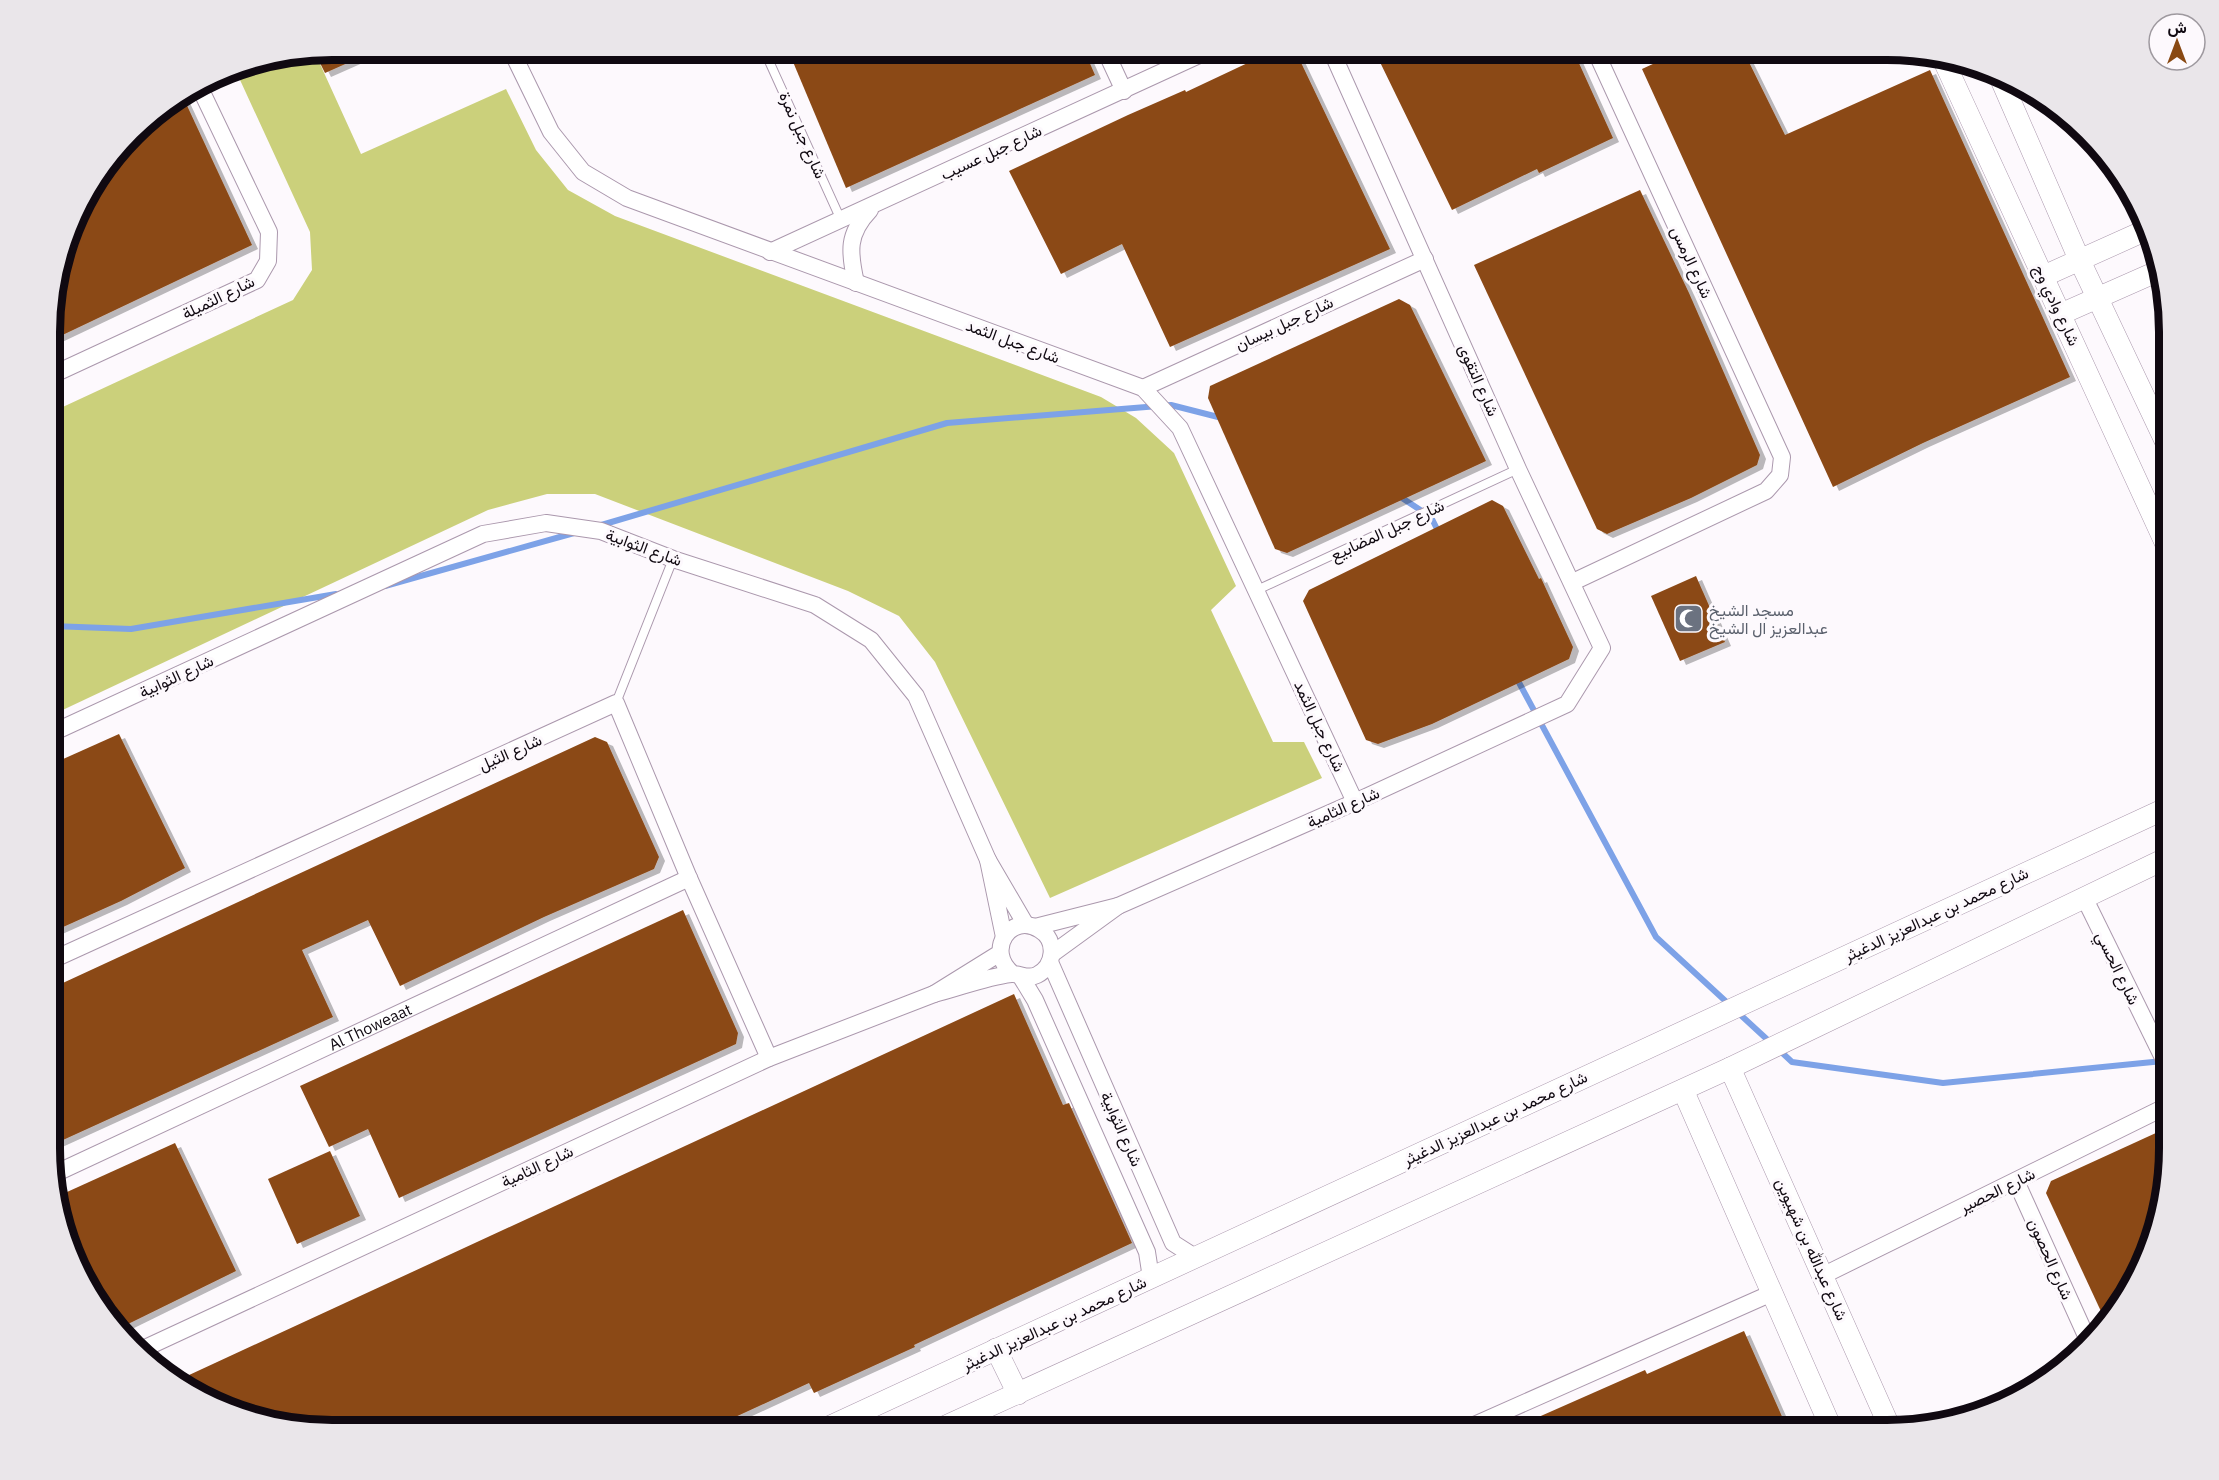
<svg xmlns="http://www.w3.org/2000/svg" width="2219" height="1480" font-family="'IBM Plex Sans',Vazirmatn,sans-serif">
<defs>
<filter id="shadow"><feDropShadow dx="6" dy="4" stdDeviation="0" flood-color="#0004"/></filter>
</defs>
<rect width="100%" height="100%" fill="#fdf9fd"/>
<polygon fill="#cbd07b" points="315,53 361,154 506,89 536,150 568,190 615,216 1101,397 1136,418 1174,453 1236,586 1211,610 1273,742 1304,742 1322,778 1050,898 935,662 899,616 848,591 595,494 547,494 488,510 52,715 52,412 293,300 312,270 310,232 235,69"/>
<g fill="none" stroke-linecap="round" stroke-linejoin="round">
<g stroke="#7da2e7" stroke-width="6">
<polyline points="1399,496 1431,517 1439,533"/>
<polyline points="598,526 947,423 1171,405 1222,418"/>
<polyline points="385,586 574,533"/>
<polyline points="52,626 131,629 336,594"/>
<polyline points="1516,677 1656,937 1771,1043"/>
<polyline points="1778,1049 1792,1062 1943,1083 2163,1061"/>
</g>
</g>
<g fill="#8b4915" filter="url(#shadow)">
<polygon points="332,50 377,50 325,73 315,53"/>
<polygon points="788,50 1084,50 1095,75 846,188"/>
<polygon points="1275,50 1295,50 1390,249 1170,347 1122,244 1061,274 1009,171 1128,115 1185,90 1186,92"/>
<polygon points="1378,50 1573,50 1613,138 1539,173 1537,169 1452,210 1377,56 1380,54"/>
<polygon points="1683,50 1743,50 1785,135 1930,70 2070,377 1923,443 1833,487 1642,69"/>
<polygon points="183,97 252,245 52,340 52,295 79,207 145,120"/>
<polygon points="1640,190 1689,293 1760,455 1757,465 1691,498 1607,534 1597,529 1474,265"/>
<polygon points="1399,299 1410,305 1486,461 1287,553 1275,549 1208,398 1210,386"/>
<polygon points="1492,500 1503,506 1539,579 1541,578 1573,647 1569,659 1432,724 1378,744 1366,740 1303,601 1309,590"/>
<polygon points="1696,576 1725,642 1680,661 1651,596"/>
<polygon points="119,734 185,868 121,901 52,932 52,764"/>
<polygon points="595,737 607,742 659,857 654,869 544,917 400,986 368,920 302,950 333,1017 52,1145 52,988"/>
<polygon points="683,910 738,1033 736,1044 399,1198 368,1129 329,1147 300,1086"/>
<polygon points="1014,994 1063,1105 1069,1103 1132,1243 914,1345 915,1347 814,1393 809,1383 707,1430 332,1430 242,1416 174,1382"/>
<polygon points="2169,1127 2169,1166 2155,1238 2122,1305 2105,1320 2046,1193 2051,1181"/>
<polygon points="175,1143 236,1271 122,1327 88,1290 56,1197"/>
<polygon points="330,1151 360,1216 297,1244 268,1179"/>
<polygon points="1744,1331 1788,1430 1509,1430 1645,1370 1647,1374"/>
</g>
<g fill="none" stroke-linecap="round" stroke-linejoin="round">
<defs>
<g id="service">
<polyline points="764,50 841,220"/>
<polyline points="1257,590 1518,469"/>
<polyline points="616,703 673,559"/>
</g>
<g id="minor">
<polyline points="511,50 551,132 583,172 627,198 1143,388 1180,428 1355,802"/>
<polyline points="1105,50 1124,91"/>
<polyline points="770,252 1210,50"/>
<path d="M 856,283 C 849,252 847,234 870,210"/>
<polyline points="52,375 257,280 268,261 269,232 199,86"/>
<polyline points="1143,388 1425,259"/>
<polyline points="1573,582 1766,491 1780,475 1782,457 1595,50"/>
<polyline points="52,733 483,534 546,523 601,531 673,559 815,605 871,640 916,696 988,860"/>
<polyline points="2084,897 2169,1070"/>
<polyline points="1118,906 1355,802 1567,704 1602,648 1518,469 1331,50"/>
<polyline points="1035,927 1118,906 1052,954"/>
<polyline points="1004,937 988,860 1026,925"/>
<path d="M 1000,953 L 934,994 C 959,988 985,977 1011,974 C 1020,973 1027,980 1037,975 C 1055,966 1057,940 1040,930 C 1011,911 984,951 1013,974"/>
<polyline points="52,960 616,703 689,878 769,1058"/>
<polyline points="1050,962 1173,1243 1195,1257"/>
<polyline points="1021,977 1035,1000 1147,1252 1151,1278"/>
<path id="s1" d="M 52,1175 L 689,878"/>
<polyline points="2016,1181 2087,1338"/>
<polyline points="1824,1275 2169,1105"/>
<polyline points="143,1349 769,1058 934,994"/>
<polyline points="1463,1430 1772,1293"/>
</g>
<g id="tertiary">
<polyline points="1943,59 2169,551"/>
<polyline points="1999,75 2079,259 2169,449"/>
<polyline points="2044,276 2144,231"/>
<polyline points="2061,314 2156,272"/>
<polyline points="1730,1068 1891,1430"/>
<polyline points="1683,1090 1832,1430"/>
<polyline points="996,1349 1018,1394"/>
<polyline points="822,1430 2169,807"/>
<polyline points="937,1430 1730,1068 2169,857"/>
</g>
</defs>
<use href="#service" stroke="#ab98ad" stroke-width="10"/>
<use href="#minor" stroke="#ab98ad" stroke-width="18"/>
<use href="#tertiary" stroke="#ab98ad" stroke-width="22"/>
<use href="#service" stroke="#fff" stroke-width="8"/>
<use href="#minor" stroke="#fff" stroke-width="16"/>
<use href="#tertiary" stroke="#fff" stroke-width="21"/>
</g>
<defs>
<symbol id="mosque-square" viewBox="-11 -11 22 22"><rect x="-9" y="-9" width="18" height="18" rx="4" fill="#6b7280" stroke="#fdf9fd"/><path d="M3.5-4.9A6 6 0 1 0 3.5 4.9A5 5 0 1 1 3.5-4.9Z" fill="#fff"/></symbol>
</defs>
<g fill-rule="evenodd">
<use href="#mosque-square" x="1672" y="602" width="33" height="33"/>
</g>
<g text-anchor="middle" stroke-width="6" stroke-linejoin="round" paint-order="stroke">
<g font-size="16" fill="#100911" stroke="#fdf9fd">
<text transform="translate(803 135) rotate(66)" y="6">شارع جبل نمرة</text>
<text transform="translate(991 152) rotate(-25)" y="6">شارع جبل عسيب</text>
<text transform="translate(1692 262) rotate(65)" y="6">شارع الرمس</text>
<text transform="translate(218 297) rotate(-26)" y="6">شارع الثميلة</text>
<text transform="translate(2057 305) rotate(65)" y="6">شارع وادي وج</text>
<text transform="translate(1284 323) rotate(-25)" y="6">شارع جبل بيسان</text>
<text transform="translate(1013 341) rotate(20)" y="6">شارع جبل الثمد</text>
<text transform="translate(1479 380) rotate(66)" y="6">شارع التقوى</text>
<text transform="translate(1387 530) rotate(-25)" y="6">شارع جبل المضابيع</text>
<text transform="translate(644 547) rotate(20)" y="6">شارع الثوابية</text>
<text transform="translate(176 676) rotate(-25)" y="6">شارع الثوابية</text>
<text transform="translate(1320 726) rotate(65)" y="6">شارع جبل الثمد</text>
<text transform="translate(510 752) rotate(-24)" y="6">شارع الثيل</text>
<text transform="translate(1343 807) rotate(-24)" y="6">شارع الثامية</text>
<text transform="translate(1936 914) rotate(-25)" y="6">شارع محمد بن عبدالعزيز الدغيثر</text>
<text transform="translate(2118 968) rotate(64)" y="6">شارع الحسي</text>
<text dy="6" stroke="none"><textPath href="#s1" startOffset="351">Al Thoweaat</textPath></text>
<text transform="translate(1495 1118) rotate(-25)" y="6">شارع محمد بن عبدالعزيز الدغيثر</text>
<text transform="translate(1122 1129) rotate(66)" y="6">شارع الثوابية</text>
<text transform="translate(537 1166) rotate(-25)" y="6">شارع الثامية</text>
<text transform="translate(1997 1190) rotate(-26)" y="6">شارع الحصير</text>
<text transform="translate(1812 1249) rotate(66)" y="6">شارع عبدالله بن شهيوين</text>
<text transform="translate(2051 1259) rotate(66)" y="6">شارع الحصون</text>
<text transform="translate(1054 1323) rotate(-25)" y="6">شارع محمد بن عبدالعزيز الدغيثر</text>
</g>
<g font-size="16" fill="#5b616d" stroke="#fdf9fd" text-anchor="start">
<text x="1709" y="616">مسجد الشيخ<tspan x="1709" dy="18">عبدالعزيز ال الشيخ</tspan></text>
</g>
</g>
<path d="M0 0H2219V1480H0ZM332 60H1887A272 272 0 0 1 2159 332V1148A272 272 0 0 1 1887 1420H332A272 272 0 0 1 60 1148V332A272 272 0 0 1 332 60Z" fill="#eae6ea" fill-rule="evenodd"/>
<path fill="none" stroke="#100911" stroke-width="8" d="M332 60H1887A272 272 0 0 1 2159 332V1148A272 272 0 0 1 1887 1420H332A272 272 0 0 1 60 1148V332A272 272 0 0 1 332 60Z"/>
<g transform="translate(2177 42)"><circle r="28" fill="#fdf9fd" stroke="#9e999f" stroke-width="1.5"/>
<path d="M0-4.5L10 22L0 15L-10 22Z" fill="#894913"/>
<text y="-9" font-size="16" font-weight="bold" text-anchor="middle" fill="#100911">ش</text>
</g>
</svg>
